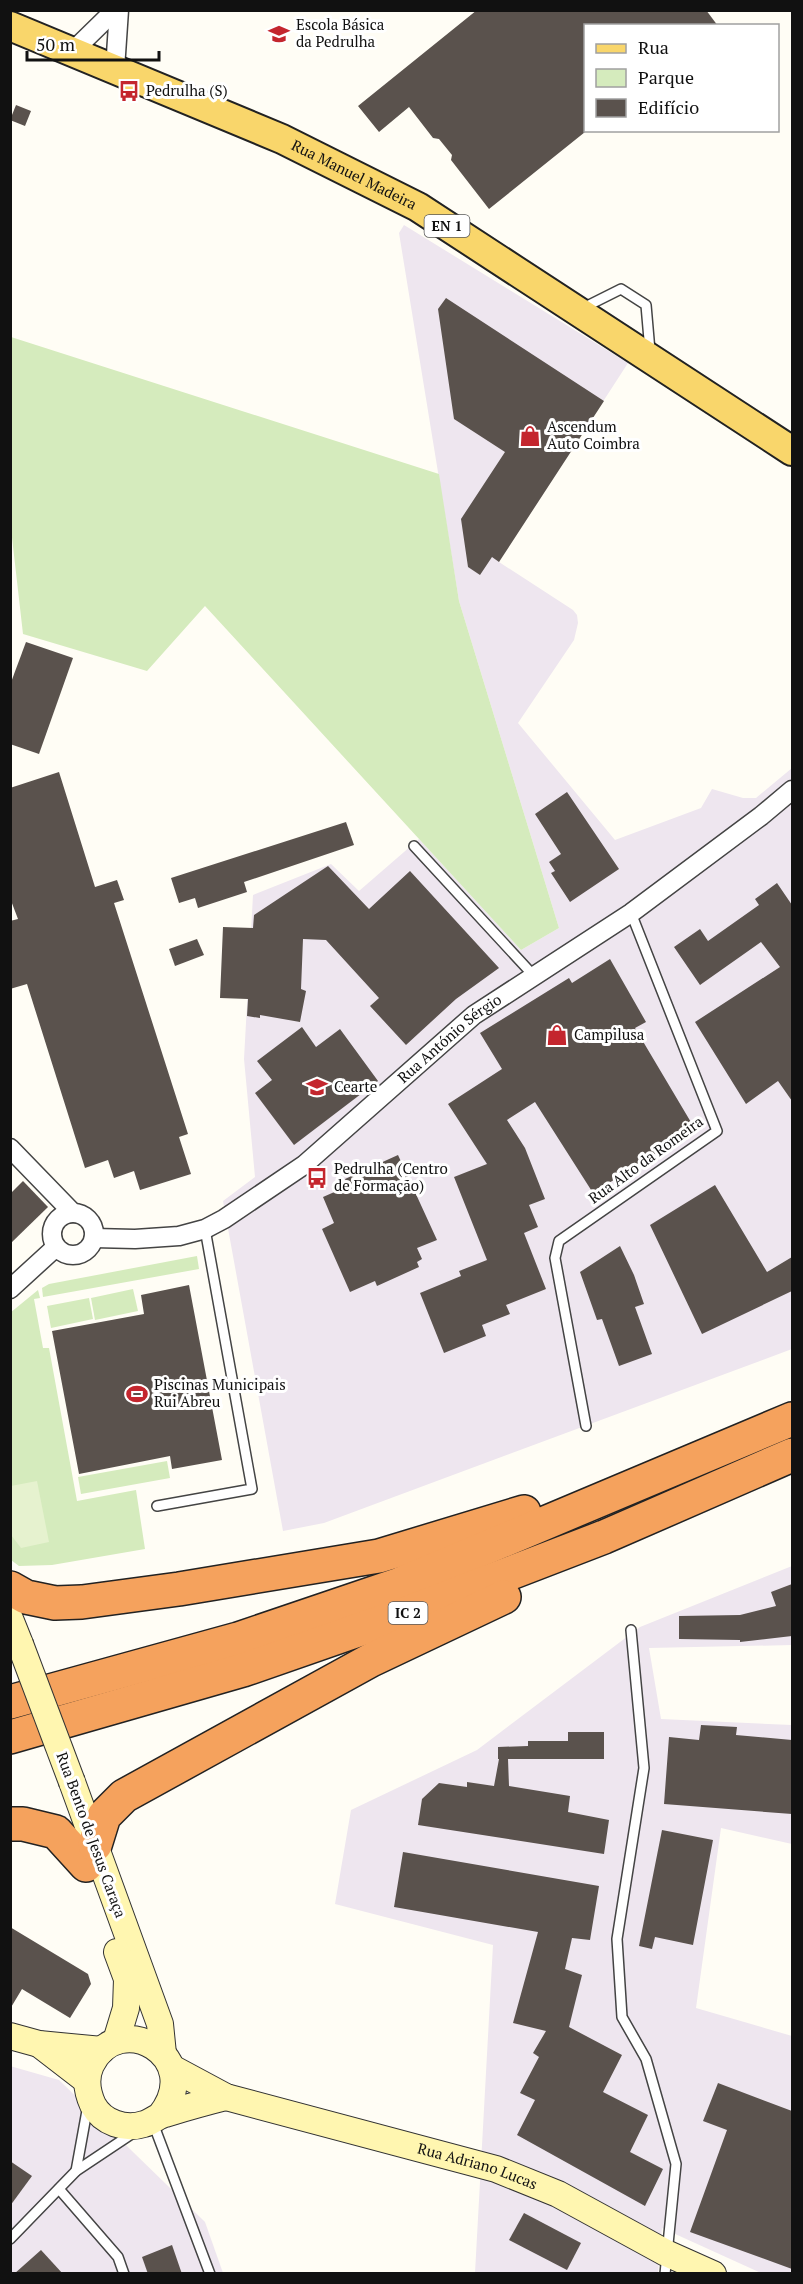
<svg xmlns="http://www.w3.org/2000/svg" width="803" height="2284" font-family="'PT Serif',serif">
<rect width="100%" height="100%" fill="#fffdf5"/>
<g fill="#eee6ef">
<polygon points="404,225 628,363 499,562 573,610 577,615 578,623 574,640 518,723 615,840 701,808 712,789 743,798 756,798 792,768 792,1349 324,1523 283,1531 223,1201 255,1177 244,1059 253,895 331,864 359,891 419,839 521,950 559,928 459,601 399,233"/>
<polygon points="792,1566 792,1645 649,1648 661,1719 792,1725 792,1844 721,1828 696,2008 792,2036 792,2273 761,2273 662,2228 658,2273 475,2273 493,1945 335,1904 351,1810 477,1750 640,1627"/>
<polygon points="10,2066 59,2080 205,2222 223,2273 11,2273"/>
</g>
<g fill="#d5ebbd">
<polygon points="11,337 439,474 459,601 559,928 521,950 205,606 147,671 23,634 10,520"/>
<polygon points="197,1256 199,1269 43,1297 42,1288 49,1284"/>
<polygon points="133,1289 138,1311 95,1320 91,1298"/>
<polygon points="38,1290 40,1298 34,1299 43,1348 49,1348 77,1501 136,1490 145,1549 52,1565 19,1566 11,1560 10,1313"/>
<polygon points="89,1298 93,1319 51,1328 47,1306"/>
<polygon points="167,1461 170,1478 81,1494 78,1477"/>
</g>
<polygon fill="#e6f2cf" points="37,1481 49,1542 21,1548 11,1535 11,1486"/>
<g fill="#5a524d">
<polygon points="477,10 706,10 718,26 585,26 585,132 489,209 451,160 452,155 439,139 433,138 409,107 379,132 358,106"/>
<polygon points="16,105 31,111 25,126 10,120"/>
<polygon points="446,298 604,401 499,562 492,557 480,575 468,567 461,519 505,452 454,419 438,309"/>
<polygon points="26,642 73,658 39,754 10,744 10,685"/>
<polygon points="59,772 95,887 117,880 124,900 114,903 188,1134 179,1137 191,1174 140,1190 134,1171 114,1178 108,1160 85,1168 27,984 10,989 10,921 18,919 10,898 10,788"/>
<polygon points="567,792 619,869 570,902 551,873 555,871 549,862 561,854 535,814"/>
<polygon points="346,822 354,845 244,882 247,892 198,908 195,898 179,903 171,878"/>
<polygon points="328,866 369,909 410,871 499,968 456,999 406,1045 370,1006 379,998 326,940 303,939 301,989 306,991 300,1022 260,1015 260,1018 247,1016 248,999 220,998 223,927 253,928 254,915"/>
<polygon points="777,883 792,905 792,1101 778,1081 746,1104 695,1022 780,967 761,942 700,985 674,947 700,929 708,941 759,905 755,899"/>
<polygon points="197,939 204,955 175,966 169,949"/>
<polygon points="610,959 646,1022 635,1028 695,1129 593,1193 535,1102 507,1120 525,1148 545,1199 529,1205 538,1227 524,1233 546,1289 506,1305 510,1314 482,1325 486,1336 444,1353 420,1293 461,1276 459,1271 487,1260 454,1177 487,1164 448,1104 502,1069 480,1033 569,978 572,983"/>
<polygon points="302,1027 316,1047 340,1029 378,1081 294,1145 255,1093 272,1080 257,1061"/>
<polygon points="398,1155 437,1240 417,1248 422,1259 417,1262 419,1267 377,1286 375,1281 350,1292 322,1229 334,1223 323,1197 348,1186 345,1179"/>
<polygon points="23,1181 48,1207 10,1244 10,1194"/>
<polygon points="715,1185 767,1272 792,1257 792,1291 702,1334 650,1225"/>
<polygon points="620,1246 634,1275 644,1304 635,1307 652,1354 619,1366 602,1319 597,1320 580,1272"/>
<polygon points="189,1285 222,1460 172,1469 170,1456 79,1474 52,1331 144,1314 141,1295"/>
<polygon points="792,1584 792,1636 740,1642 740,1640 679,1639 679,1616 740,1615 776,1606 771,1592"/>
<polygon points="701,1725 737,1727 736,1735 792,1740 792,1814 664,1804 669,1737 699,1740"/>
<polygon points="568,1732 604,1732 604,1759 508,1759 509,1786 570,1796 568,1812 609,1820 604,1854 418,1825 422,1799 439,1783 467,1787 467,1782 494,1786 499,1759 498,1759 498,1747 528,1746 528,1741 568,1741"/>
<polygon points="662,1830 713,1840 693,1945 655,1937 652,1949 639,1946"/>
<polygon points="403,1852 599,1886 590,1940 572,1938 565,1969 582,1975 569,2027 622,2055 603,2092 648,2115 630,2152 663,2169 645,2206 517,2135 535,2100 520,2093 539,2057 533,2053 546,2031 513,2023 538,1932 394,1907"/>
<polygon points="10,1927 88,1974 91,1984 70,2018 22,1989 10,2009"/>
<polygon points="718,2083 792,2111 792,2269 690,2232 727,2130 703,2121"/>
<polygon points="10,2161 32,2176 10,2206"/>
<polygon points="524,2213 581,2243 567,2270 509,2240"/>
<polygon points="172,2245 182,2274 148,2274 142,2257"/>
<polygon points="41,2250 63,2274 14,2274"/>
</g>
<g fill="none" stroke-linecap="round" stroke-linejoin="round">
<defs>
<g id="lane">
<polyline points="583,308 621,289 646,305 650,351"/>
<polyline points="414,846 534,976"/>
<polyline points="586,1426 555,1258 559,1241 717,1131 631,913"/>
<polyline points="157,1506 252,1489 205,1229"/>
<polyline points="631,1630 644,1768 617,1939 622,2017 646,2059 676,2164 665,2274"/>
<polyline points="153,2123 210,2274"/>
<polyline points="76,2171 88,2105"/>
<polyline points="59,2189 118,2257 124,2274"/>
<polyline points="10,2239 76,2171 133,2133"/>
</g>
<g id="street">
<polyline points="73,51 115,10"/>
<polyline points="115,69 119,10"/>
<polyline points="10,1148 73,1213"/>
<circle cx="73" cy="1234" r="21"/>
<path id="s1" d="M 94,1238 L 135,1239 L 179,1236 L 205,1229 L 224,1219 L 304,1165 L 474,1015 L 631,913 L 761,816 L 792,790"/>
<polyline points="10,1289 56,1247"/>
</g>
<g id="secondary">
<polyline points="10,1619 20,1644"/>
<polyline points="72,1782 160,2024 163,2054"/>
<polyline points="10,2036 39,2044 102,2050"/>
<polyline points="116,2041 126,2008 127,1979 117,1952"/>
<polyline points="39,2044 87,2081"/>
<path id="s2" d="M 172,2068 L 226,2097 L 496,2169 L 558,2194 L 666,2253 L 713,2274"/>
<path d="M 160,2116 C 207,2057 119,2007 91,2065 C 85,2078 87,2092 93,2105 C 103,2123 125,2130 144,2124 C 152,2122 157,2116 165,2114 C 185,2108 206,2102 226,2097"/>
</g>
<g id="primary">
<path id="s3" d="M 10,26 L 282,139 L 418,207 L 792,451"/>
</g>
<g id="highway">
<polyline points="10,1588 26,1597 55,1603 82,1602 179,1589 379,1556 524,1512"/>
<polyline points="10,1702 238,1639 400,1584 792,1419"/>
<polyline points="10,1737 243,1670 407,1613 604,1537 792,1455"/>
<polyline points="10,1824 23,1824 56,1832 86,1865"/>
<polyline points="95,1845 104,1816 124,1796 371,1660 504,1597"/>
</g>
</defs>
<use href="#lane" stroke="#444" stroke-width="12"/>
<use href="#street" stroke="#444" stroke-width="21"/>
<use href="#secondary" stroke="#333" stroke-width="28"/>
<use href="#primary" stroke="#222" stroke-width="32"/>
<use href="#highway" stroke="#222" stroke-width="36"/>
<use href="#lane" stroke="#fff" stroke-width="9"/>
<use href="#street" stroke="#fff" stroke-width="18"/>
<use href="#secondary" stroke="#fff6b0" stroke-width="26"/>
<use href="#primary" stroke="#f9d66b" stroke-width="28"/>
<use href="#highway" stroke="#f5a25d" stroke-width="33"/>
<defs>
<polyline id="secondary-bridge" points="20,1644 72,1782"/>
</defs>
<use href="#secondary-bridge" stroke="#333" stroke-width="28" stroke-linecap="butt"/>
<use href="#secondary-bridge" stroke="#fff6b0" stroke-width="26"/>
</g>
<defs>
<symbol id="school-bare" viewBox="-9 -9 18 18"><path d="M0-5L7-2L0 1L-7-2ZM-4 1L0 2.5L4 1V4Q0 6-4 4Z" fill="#c4262e" stroke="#fff" stroke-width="2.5" paint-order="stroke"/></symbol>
<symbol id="bus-bare" viewBox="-9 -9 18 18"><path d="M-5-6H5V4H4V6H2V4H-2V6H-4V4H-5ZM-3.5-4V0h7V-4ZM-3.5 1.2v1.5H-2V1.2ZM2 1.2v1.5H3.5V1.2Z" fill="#c4262e" stroke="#fff" stroke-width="2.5" paint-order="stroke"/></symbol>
<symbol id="shop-bare" viewBox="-9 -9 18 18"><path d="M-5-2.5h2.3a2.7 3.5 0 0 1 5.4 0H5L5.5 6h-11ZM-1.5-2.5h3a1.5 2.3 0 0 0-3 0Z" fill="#c4262e" stroke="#fff" stroke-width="2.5" paint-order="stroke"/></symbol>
<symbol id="stadium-bare" viewBox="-9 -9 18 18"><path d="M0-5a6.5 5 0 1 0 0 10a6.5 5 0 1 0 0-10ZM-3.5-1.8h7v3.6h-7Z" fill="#c4262e" stroke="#fff" stroke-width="2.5" paint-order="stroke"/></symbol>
</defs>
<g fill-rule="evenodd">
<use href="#school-bare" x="264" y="19" width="30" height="30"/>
<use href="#bus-bare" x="114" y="76" width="30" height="30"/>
<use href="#shop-bare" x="515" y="421" width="30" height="30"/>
<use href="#shop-bare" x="542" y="1020" width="30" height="30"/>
<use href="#school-bare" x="302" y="1072" width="30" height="30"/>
<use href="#bus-bare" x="302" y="1163" width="30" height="30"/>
<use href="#stadium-bare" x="122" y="1379" width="30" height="30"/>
</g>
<g text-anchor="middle" stroke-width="6" stroke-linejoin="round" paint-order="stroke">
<g fill="#fff" stroke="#585858" stroke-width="1.5">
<rect x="424.5" y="215" width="45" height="22" rx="4.5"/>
<rect x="388.5" y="1602" width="39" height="22" rx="4.5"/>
</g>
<g font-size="14" font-weight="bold" fill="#111">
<text x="447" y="231">EN 1</text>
<text x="408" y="1618">IC 2</text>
</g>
<g font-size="15" fill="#111" stroke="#fff" text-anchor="start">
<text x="296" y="30">Escola Básica<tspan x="296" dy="17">da Pedrulha</tspan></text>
<text x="146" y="96">Pedrulha (S)</text>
<text x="547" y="432">Ascendum<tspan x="547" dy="17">Auto Coimbra</tspan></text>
<text x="574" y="1040">Campilusa</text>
<text x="334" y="1092">Cearte</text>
<text x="334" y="1174">Pedrulha (Centro<tspan x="334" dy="17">de Formação)</tspan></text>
<text x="154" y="1390">Piscinas Municipais<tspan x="154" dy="17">Rui Abreu</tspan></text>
</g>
<g font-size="15" fill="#111" stroke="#fff">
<text dy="5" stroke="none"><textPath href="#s3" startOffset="375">Rua Manuel Madeira</textPath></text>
<text dy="5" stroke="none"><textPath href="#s1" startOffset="423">Rua António Sérgio</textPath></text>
<text transform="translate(646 1160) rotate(-36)" y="5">Rua Alto da Romeira</text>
<text transform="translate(91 1835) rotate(70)" y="5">Rua Bento de Jesus Caraça</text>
<text dy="5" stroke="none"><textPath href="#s2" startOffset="322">Rua Adriano Lucas</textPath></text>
</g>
</g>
<rect width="803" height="2284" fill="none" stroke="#111111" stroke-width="24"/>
<rect x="584" y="24" width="195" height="108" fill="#ffffff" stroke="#a0a0a0" stroke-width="1.5"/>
<rect x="596" y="44" width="30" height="9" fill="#f9d66b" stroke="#a0a0a0" stroke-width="1.5"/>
<text x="638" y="54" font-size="18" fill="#111111">Rua</text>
<rect x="596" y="69" width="30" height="18" fill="#d5ebbd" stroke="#a0a0a0" stroke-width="1.5"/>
<text x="638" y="84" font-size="18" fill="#111111">Parque</text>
<rect x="596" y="99" width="30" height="18" fill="#5a524d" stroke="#a0a0a0" stroke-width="1.5"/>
<text x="638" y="114" font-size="18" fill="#111111">Edifício</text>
<path d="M27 51v9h132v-9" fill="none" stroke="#111111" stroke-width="3"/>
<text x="36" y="51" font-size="18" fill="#111111" stroke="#ffffff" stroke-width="4.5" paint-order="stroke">50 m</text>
</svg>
